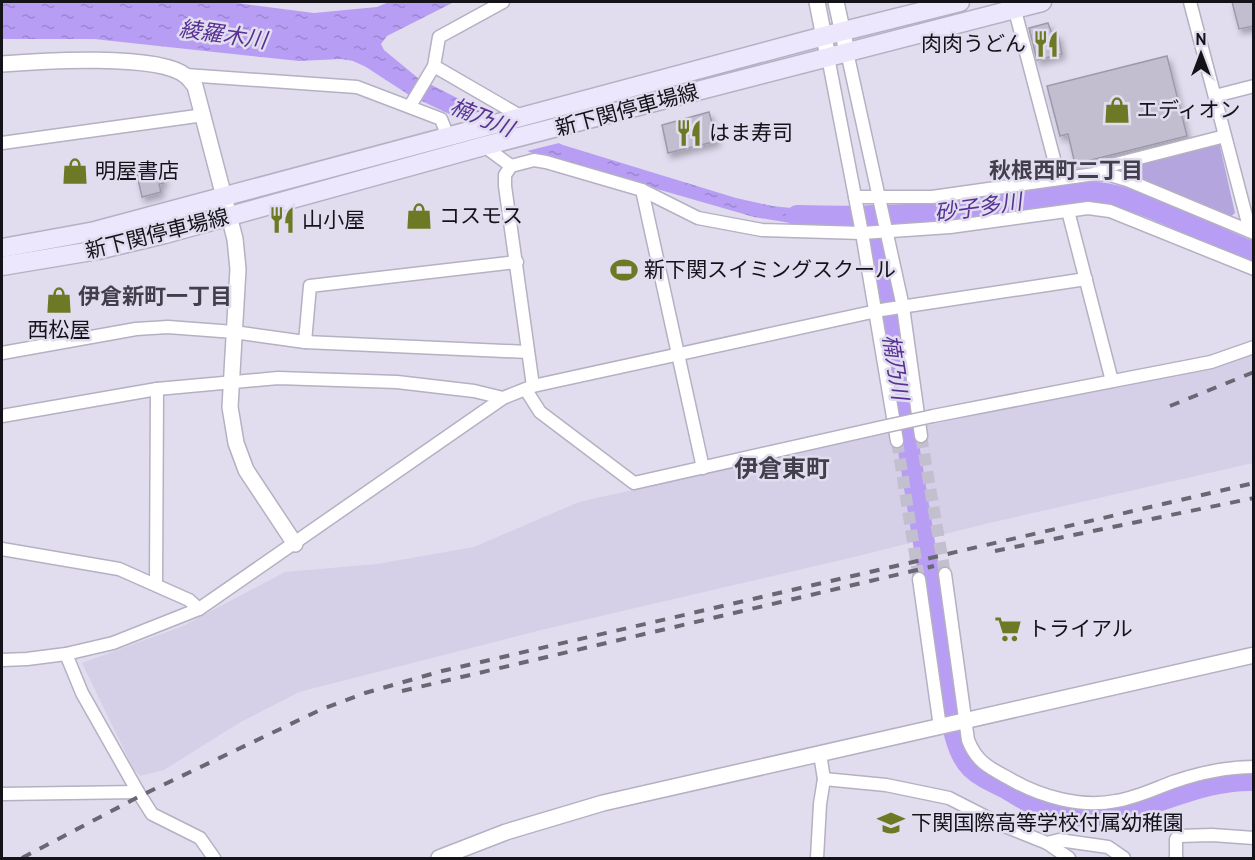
<svg xmlns="http://www.w3.org/2000/svg" width="1255" height="860" font-family="Overpass,'Noto Sans JP',sans-serif">
<defs>
<pattern id="water-ripples" width="26" height="14" patternUnits="userSpaceOnUse" patternTransform="scale(1.5)"><rect width="26" height="14" fill="#b79df4"/><path d="M2 4q2-2 4 0t4 0M15 11q2-2 4 0t4 0" fill="none" stroke="#9c86d1"/></pattern>
<filter id="shadow"><feDropShadow dx="3" dy="5" stdDeviation="3" flood-color="#0004"/></filter>
</defs>
<rect width="100%" height="100%" fill="#e1ddef"/>
<polygon fill="#d5cfe7" points="1253,354 1253,463 989,523 858,556 541,630 299,692 239,723 164,770 140,776 133,768 82,663 183,626 285,572 377,564 474,547 579,502 807,451 1064,396 1211,367"/>
<polygon fill="#b4a5de" points="1219,142 1235,213 1229,218 1112,171 1113,166"/>
<polygon fill="url(#water-ripples)" points="2,2 229,2 314,13 377,7 389,2 454,2 387,36 381,44 384,50 418,78 461,100 563,145 736,198 772,206 829,212 828,226 802,225 754,217 532,153 409,95 366,67 353,61 341,59 299,61 94,39 2,39"/>
<polygon fill="#e1ddef" points="489,109 563,142 523,152 453,119"/>
<g fill="none" stroke-linecap="round" stroke-linejoin="round">
<g stroke="#b79df4" stroke-width="22">
<path d="M 797,216 C 858,218 919,217 979,208 C 1020,203 1065,187 1106,194 C 1155,203 1206,235 1254,253"/>
<path d="M 871,216 L 955,734 C 964,769 976,773 1006,788 C 1020,796 1035,807 1051,811 C 1128,831 1181,778 1254,780"/>
</g>
</g>
<g fill="#c2bed0" stroke="#9d99aa" stroke-width="1.5" filter="url(#shadow)">
<polygon points="1232,2 1254,2 1254,26 1239,29"/>
<polygon points="1048,23 1052,34 1058,34 1062,54 1037,60 1029,28"/>
<polygon points="1167,56 1187,136 1075,164 1068,134 1060,136 1047,86"/>
<polygon points="709,112 717,141 668,153 662,125"/>
<polygon points="153,161 156,174 162,173 164,183 159,184 161,192 142,197 135,166"/>
</g>
<g fill="none" stroke-linecap="round" stroke-linejoin="round">
<g stroke="#c2bfcf" stroke-width="12" stroke-dasharray="12 6" stroke-linecap="butt">
<polyline points="921,436 945,574"/>
<polyline points="897,441 919,579"/>
</g>
<defs>
<g id="minor">
<polyline points="1190,2 1250,231"/>
<polyline points="1013,3 1059,178"/>
<polyline points="847,52 903,307 921,436"/>
<polyline points="828,57 862,233 897,441"/>
<polyline points="434,66 522,117"/>
<polyline points="186,75 357,87 441,119 448,137"/>
<polyline points="1215,96 1254,86"/>
<polyline points="410,106 434,66 439,37 503,2"/>
<polyline points="2,143 204,115"/>
<polyline points="484,146 511,166"/>
<polyline points="1095,174 1104,167 1225,136"/>
<polyline points="642,190 703,468"/>
<polyline points="855,197 932,197 1095,174 1110,175 1127,180 1254,233"/>
<polyline points="1068,211 1112,381"/>
<polyline points="305,342 310,286 517,262"/>
<polyline points="2,353 136,329 168,327 234,332 305,342 528,352"/>
<polyline points="533,386 505,186 505,175 511,166 534,160 546,162 642,190 698,218 762,230 862,233 950,227 1088,208 1110,211 1254,269"/>
<polyline points="526,390 540,412 634,483 887,426"/>
<polyline points="2,416 157,389 278,378 397,382 474,391 503,398"/>
<polyline points="933,416 1211,362 1254,347"/>
<polyline points="2,549 119,569 189,600 199,609"/>
<path d="M 945,574 L 968,740 C 977,763 990,768 1010,779 C 1041,797 1081,808 1116,801 C 1136,798 1154,789 1173,782 C 1199,773 1226,767 1254,767"/>
<polyline points="919,579 940,727"/>
<polyline points="156,585 157,389"/>
<polyline points="66,654 82,693 138,792 152,814 200,838 214,858"/>
<polyline points="2,660 27,659 66,654 113,643 199,609 503,398 533,386 881,310 1086,279"/>
<polyline points="824,779 886,785 949,798 1002,825 1047,843 1069,858"/>
<polyline points="2,794 138,792"/>
<polyline points="1047,843 1059,840 1108,847 1124,858"/>
<polyline points="817,858 820,804 824,779 820,754"/>
<polyline points="1176,858 1176,839 1179,836 1212,835 1254,838"/>
</g>
<g id="tertiary">
<polyline points="817,2 828,57"/>
<polyline points="836,2 847,52"/>
<path d="M 2,64 C 38,61 159,53 186,76 C 189,78 192,83 195,86 L 235,239 L 238,269 L 230,407 L 236,443 L 246,470 L 295,544"/>
<polyline points="439,858 506,832 603,803 1254,655"/>
</g>
<g id="secondary">
<polyline points="2,248 95,231 824,36 960,2"/>
<polyline points="2,266 98,250 165,234 484,146 1042,2"/>
</g>
</defs>
<use href="#minor" stroke="#b5b0c2" stroke-width="15"/>
<use href="#tertiary" stroke="#b5b0c2" stroke-width="18"/>
<use href="#secondary" stroke="#b5b0c2" stroke-width="21"/>
<use href="#minor" stroke="#fff" stroke-width="12"/>
<use href="#tertiary" stroke="#fff" stroke-width="15"/>
<use href="#secondary" stroke="#ede7fd" stroke-width="18"/>
<g stroke="#696772" stroke-width="4" stroke-dasharray="10 10" stroke-linecap="butt">
<polyline points="1170,406 1254,372"/>
<polyline points="995,551 1254,498"/>
<polyline points="402,691 934,566"/>
<polyline points="22,858 142,795 320,710 365,693 442,671 1254,483"/>
</g>
<defs>
<polyline id="minor-bridge" points="887,426 933,416"/>
</defs>
<use href="#minor-bridge" stroke="#b5b0c2" stroke-width="15" stroke-linecap="butt"/>
<use href="#minor-bridge" stroke="#fff" stroke-width="12"/>
</g>
<defs>
<symbol id="restaurant-bare" viewBox="-9 -9 18 18"><path d="M-5-6h1v4h1v-4h1v4h1v-4h1v5L-1.5 .5V6h-2V.5L-5-1ZM5-6V6H3V1.5H1.5Q1.5-4 5-6Z" fill="#6e7925" stroke="#e1ddef" stroke-width="2.5" paint-order="stroke"/></symbol>
<symbol id="shop-bare" viewBox="-9 -9 18 18"><path d="M-5-2.5h2.3a2.7 3.5 0 0 1 5.4 0H5L5.5 6h-11ZM-1.5-2.5h3a1.5 2.3 0 0 0-3 0Z" fill="#6e7925" stroke="#e1ddef" stroke-width="2.5" paint-order="stroke"/></symbol>
<symbol id="stadium-bare" viewBox="-9 -9 18 18"><path d="M0-5a6.5 5 0 1 0 0 10a6.5 5 0 1 0 0-10ZM-3.5-1.8h7v3.6h-7Z" fill="#6e7925" stroke="#e1ddef" stroke-width="2.5" paint-order="stroke"/></symbol>
<symbol id="supermarket-bare" viewBox="-9 -9 18 18"><path d="M-6-5.5h2.5l.6 2H6L4.5 2H-2.5L-4.4-4H-6ZM-1.5 3.2a1.3 1.3 0 1 0 .1 0ZM3 3.2a1.3 1.3 0 1 0 .1 0Z" fill="#6e7925" stroke="#e1ddef" stroke-width="2.5" paint-order="stroke"/></symbol>
<symbol id="school-bare" viewBox="-9 -9 18 18"><path d="M0-5L7-2L0 1L-7-2ZM-4 1L0 2.5L4 1V4Q0 6-4 4Z" fill="#6e7925" stroke="#e1ddef" stroke-width="2.5" paint-order="stroke"/></symbol>
</defs>
<g fill-rule="evenodd">
<use href="#restaurant-bare" x="1027" y="25" width="38" height="38"/>
<use href="#shop-bare" x="1098" y="91" width="38" height="38"/>
<use href="#restaurant-bare" x="670" y="114" width="38" height="38"/>
<use href="#shop-bare" x="56" y="152" width="38" height="38"/>
<use href="#shop-bare" x="400" y="197" width="38" height="38"/>
<use href="#restaurant-bare" x="263" y="201" width="38" height="38"/>
<use href="#stadium-bare" x="605" y="251" width="38" height="38"/>
<use href="#shop-bare" x="40" y="281" width="38" height="38"/>
<use href="#supermarket-bare" x="989" y="610" width="38" height="38"/>
<use href="#school-bare" x="872" y="804" width="38" height="38"/>
</g>
<g text-anchor="middle" stroke-width="5" stroke-linejoin="round" paint-order="stroke">
<g font-size="21" fill="#141319" stroke="#e1ddef" text-anchor="start">
<text x="1026" y="51" text-anchor="end">肉肉うどん</text>
<text x="1137" y="117">エディオン</text>
<text x="709" y="140">はま寿司</text>
<text x="95" y="178">明屋書店</text>
<text x="439" y="223">コスモス</text>
<text x="302" y="227">山小屋</text>
<text x="644" y="277">新下関スイミングスクール</text>
<text x="59" y="337" text-anchor="middle">西松屋</text>
<text x="1028" y="636">トライアル</text>
<text x="911" y="830">下関国際高等学校付属幼稚園</text>
</g>
<g font-size="21" fill="#141319" stroke="#e1ddef">
<text transform="translate(627 110) rotate(-15)" y="7">新下関停車場線</text>
<text transform="translate(157 234) rotate(-14)" y="7">新下関停車場線</text>
</g>
<g font-size="22" font-style="italic" fill="#573194" stroke="#e1ddef">
<text transform="translate(223 34) rotate(8)" y="8">綾羅木川</text>
<text transform="translate(482 117) rotate(22)" y="8">楠乃川</text>
<text transform="translate(978 207) rotate(-8)" y="8">砂子多川</text>
<text transform="translate(896 367) rotate(81)" y="8">楠乃川</text>
</g>
<g font-size="22" font-weight="bold" fill="#423f4d" stroke="#e1ddef">
<text x="1066" y="178">秋根西町二丁目</text>
<text x="155" y="304">伊倉新町一丁目</text>
</g>
<g font-size="24" font-weight="bold" fill="#423f4d" stroke="#e1ddef">
<text x="782" y="477">伊倉東町</text>
</g>
</g>
<rect width="1255" height="860" fill="none" stroke="#141319" stroke-width="6"/>
<g transform="translate(1201 54)" stroke="#e1ddef" stroke-width="4.5" paint-order="stroke">
<path d="M0-4.5L10 22L0 15L-10 22Z" fill="#141319"/>
<text y="-9" font-size="16" font-weight="bold" text-anchor="middle" fill="#141319">N</text>
</g>
</svg>
